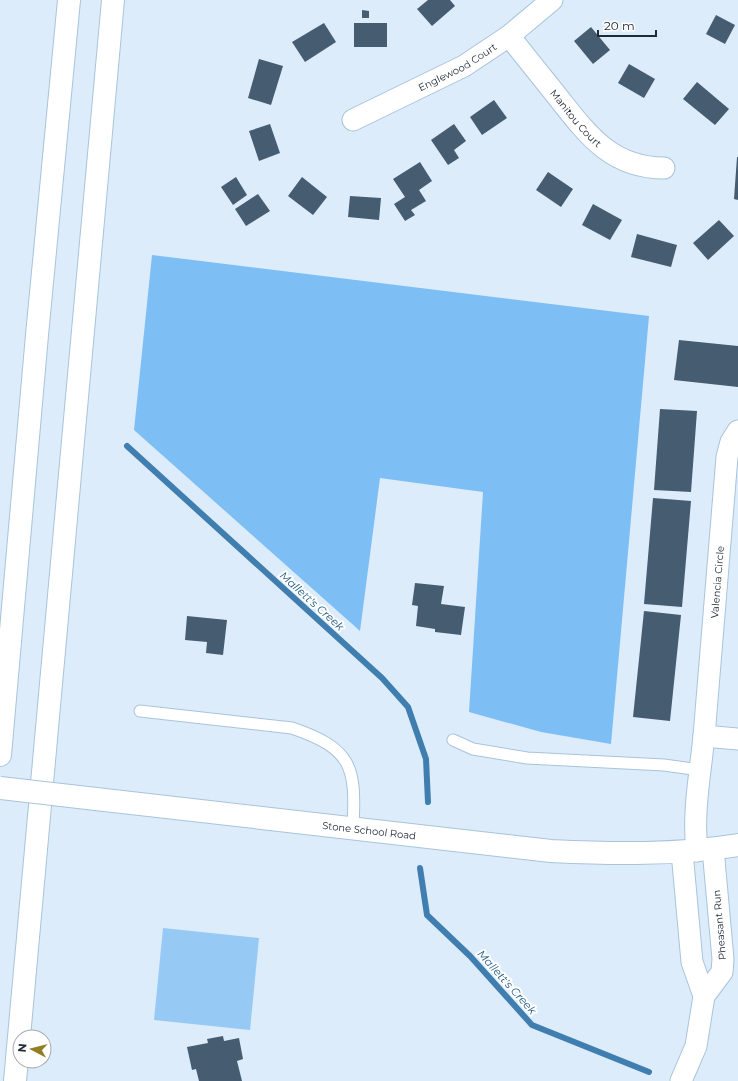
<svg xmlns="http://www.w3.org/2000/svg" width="738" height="1081" font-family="Montserrat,sans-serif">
<rect width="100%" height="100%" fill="#dcecfb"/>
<polygon fill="#97c9f5" points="163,928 259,938 250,1030 154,1020"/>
<polygon fill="#7dbef5" points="152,255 649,316 611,744 541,732 469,712 483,492 380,478 360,631 134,430"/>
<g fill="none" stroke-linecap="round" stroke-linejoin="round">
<g stroke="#407eb0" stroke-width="6">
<polyline points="127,446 382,678 408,707 426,759 428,802"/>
<polyline points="420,868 427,915 470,956 532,1025 649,1072"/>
</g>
</g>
<g fill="#455c71">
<polygon points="428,0 450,0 455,6 432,26 417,9"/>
<polygon points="362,10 369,11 369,18 362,18"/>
<polygon points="716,15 735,25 725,44 706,34"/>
<polygon points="324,23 336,42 305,62 292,42"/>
<rect x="354" y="23" width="33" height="24"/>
<polygon points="591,27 610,50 593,64 574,41"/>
<polygon points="259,59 283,66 271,105 248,98"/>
<polygon points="629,64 655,79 644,98 618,83"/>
<polygon points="697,82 729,109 715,125 683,99"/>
<polygon points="494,100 507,118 482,135 470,117"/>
<polygon points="270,124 280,153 259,161 249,131"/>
<polygon points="454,124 466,141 454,150 459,158 448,165 431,140"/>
<polygon points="737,157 738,157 738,200 734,199"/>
<polygon points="420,162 432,181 419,190 426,201 411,210 415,215 405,221 394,204 405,197 393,179"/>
<polygon points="548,172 573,189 561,207 536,190"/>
<polygon points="236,177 247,195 233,205 221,187"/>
<polygon points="302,177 327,197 313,215 288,196"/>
<polygon points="258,194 270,211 246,226 235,209"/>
<polygon points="350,196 381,198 379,220 348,217"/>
<polygon points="593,204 622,220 610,240 582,225"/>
<polygon points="719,220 734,236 708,260 693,243"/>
<polygon points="637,234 677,245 671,267 631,257"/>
<polygon points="679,340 738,346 738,387 674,380"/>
<polygon points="660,409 697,411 691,492 654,490"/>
<polygon points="653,498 691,501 682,607 644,604"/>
<polygon points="415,583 444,586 441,604 465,607 461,635 435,632 435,629 416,626 418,606 412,605"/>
<polygon points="644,611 681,615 670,721 633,717"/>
<polygon points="187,616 227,620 223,655 206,653 207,642 185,640"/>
<polygon points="223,1036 224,1041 239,1038 243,1059 237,1061 242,1081 199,1081 196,1069 192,1070 187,1047 208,1043 207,1039"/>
</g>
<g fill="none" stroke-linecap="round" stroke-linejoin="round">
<defs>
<g id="service">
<path d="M 140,711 L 292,728 C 353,749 356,767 353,828"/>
<polyline points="453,740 473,749 527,758 664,765 700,770"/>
</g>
<g id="minor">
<path id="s1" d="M 509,36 C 525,56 541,76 557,96 C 587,134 611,168 664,168"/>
<path id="s2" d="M 353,120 L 464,66 L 509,36 L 552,0"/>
<polyline points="704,736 738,739"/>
<path id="s3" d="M 697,851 C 692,809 702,766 705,724 C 713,635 720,546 727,457 L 731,442 L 738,431"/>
<polyline points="704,996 722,972 723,959 713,849"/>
<polyline points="681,1081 696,1046 704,996 692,962 682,852"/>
</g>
<g id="secondary">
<path id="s4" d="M 96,799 L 551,851 C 614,854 675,855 738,845"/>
</g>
<g id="motorway">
<polyline points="0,755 37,335 69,0"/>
<polyline points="15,1081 113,0"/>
</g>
</defs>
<use href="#service" stroke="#a9c3db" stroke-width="13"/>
<use href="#minor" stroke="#a9c3db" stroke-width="23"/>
<use href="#secondary" stroke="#a9c3db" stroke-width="24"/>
<use href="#motorway" stroke="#a9c3db" stroke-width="24"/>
<use href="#service" stroke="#fff" stroke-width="11"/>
<use href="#minor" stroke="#fff" stroke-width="21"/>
<use href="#secondary" stroke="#fff" stroke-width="22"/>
<use href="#motorway" stroke="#fff" stroke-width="22"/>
<defs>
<polyline id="secondary-bridge" points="0,788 96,799"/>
</defs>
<use href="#secondary-bridge" stroke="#a9c3db" stroke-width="24" stroke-linecap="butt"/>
<use href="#secondary-bridge" stroke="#fff" stroke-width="22"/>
</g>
<g text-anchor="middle" stroke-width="4" stroke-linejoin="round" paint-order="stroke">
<g font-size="10" fill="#212b34" stroke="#fff">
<text dy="4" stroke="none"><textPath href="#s2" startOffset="117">Englewood Court</textPath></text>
<text dy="4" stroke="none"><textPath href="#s1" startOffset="106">Manitou Court</textPath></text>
<text dy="4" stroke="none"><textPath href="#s3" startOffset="270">Valencia Circle</textPath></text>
<text dy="4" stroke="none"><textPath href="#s4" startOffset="275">Stone School Road</textPath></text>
<text transform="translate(719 925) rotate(-95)" y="4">Pheasant Run</text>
</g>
<g font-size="11" font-style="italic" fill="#1a5682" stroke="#fff">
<text transform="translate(312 601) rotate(42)" y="4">Mallett's Creek</text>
<text transform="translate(507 982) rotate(48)" y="4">Mallett's Creek</text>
</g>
</g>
<g transform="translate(32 1049) rotate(277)"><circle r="19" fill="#ffffff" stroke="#a6aaae"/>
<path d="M0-3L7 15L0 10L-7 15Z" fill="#927e24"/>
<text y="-6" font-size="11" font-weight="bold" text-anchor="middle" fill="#212b34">N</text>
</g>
<path d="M598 30v6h58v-6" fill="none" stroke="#212b34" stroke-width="2"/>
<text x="604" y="30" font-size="12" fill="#212b34" stroke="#ffffff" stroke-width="3" paint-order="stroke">20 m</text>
</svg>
